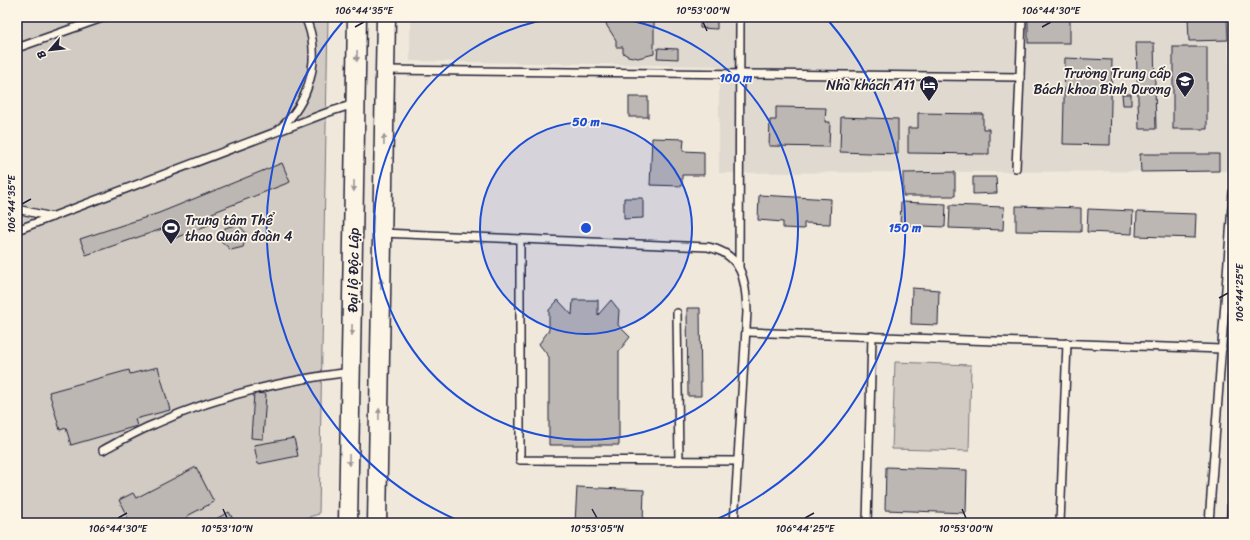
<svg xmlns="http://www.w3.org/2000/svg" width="1250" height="540" font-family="Sriracha,sans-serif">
<rect width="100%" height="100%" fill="#efe8db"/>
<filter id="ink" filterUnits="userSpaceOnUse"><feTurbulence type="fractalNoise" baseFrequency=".025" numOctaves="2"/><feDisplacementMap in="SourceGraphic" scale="8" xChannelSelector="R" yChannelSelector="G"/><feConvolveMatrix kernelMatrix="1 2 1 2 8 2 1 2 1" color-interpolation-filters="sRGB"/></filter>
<g filter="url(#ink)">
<polygon fill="#e0d9cf" points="410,17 1227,17 1229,65 1233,66 1233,171 719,173 719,66 410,61"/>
<g fill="#d1cbc3" stroke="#7a767f">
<polygon points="17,17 328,17 319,514 309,517 310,523 17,523"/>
<polygon points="895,362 971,365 969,451 892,449"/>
</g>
<g fill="#bcb7b3" stroke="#22223b">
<polygon points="604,17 654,17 654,54 638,58 628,56 623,53 623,47 616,47 616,40 607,26"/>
<polygon points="700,17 717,17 717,29 700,28"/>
<rect x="1028" y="17" width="42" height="26"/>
<polygon points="1188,17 1227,17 1228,40 1189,41"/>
<polygon points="1136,43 1154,43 1156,129 1139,129"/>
<rect x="1173" y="47" width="34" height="82"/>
<polygon points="658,48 678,49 678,59 657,58"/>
<polygon points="1065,58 1112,60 1110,145 1063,144"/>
<polygon points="1122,94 1131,94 1131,105 1123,105"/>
<rect x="629" y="97" width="19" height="20"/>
<polygon points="776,107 826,108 825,122 830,122 829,147 769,146 770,120 776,120"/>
<polygon points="918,113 983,114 983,129 989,129 989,154 908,153 908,128 918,128"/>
<polygon points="841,117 898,119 898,154 840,152"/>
<polygon points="652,138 684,139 683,151 704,152 704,175 682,175 682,186 650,185"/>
<polygon points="1140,154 1219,154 1219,171 1141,172"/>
<polygon points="282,163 290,182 212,213 216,222 170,240 165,228 86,255 80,239 159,213"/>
<polygon points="955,172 955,196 903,196 903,173"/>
<polygon points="973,177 996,177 997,193 973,194"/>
<polygon points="759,195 831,199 830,224 804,223 804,229 783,228 783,222 758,220"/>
<polygon points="624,198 643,198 643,218 624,219"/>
<polygon points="901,202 946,204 945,227 900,225"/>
<polygon points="950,205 1004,207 1003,230 949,228"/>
<polygon points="1016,206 1081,208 1081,232 1016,231"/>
<polygon points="1088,209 1133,211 1132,234 1087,232"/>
<polygon points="1137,212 1196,214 1195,238 1136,236"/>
<polygon points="238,224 247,234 243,247 231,250 221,241 225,228"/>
<polygon points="912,288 939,290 938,325 911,324"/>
<polygon points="558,300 572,315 573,300 598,300 598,315 611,300 619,310 618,325 630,337 619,351 619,445 549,445 549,357 539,344 549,330 549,310"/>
<polygon points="687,308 700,308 701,396 688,396"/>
<polygon points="158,367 170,410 135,419 137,426 71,445 66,428 60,430 49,392 129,370 130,374"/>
<polygon points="254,393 266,394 263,439 251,438"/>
<polygon points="294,438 298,456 258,464 254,445"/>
<polygon points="196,467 214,502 187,516 189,520 184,523 130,523 119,500 133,493 136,498"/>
<polygon points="886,467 967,470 966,513 885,510"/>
<polygon points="577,487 644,490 643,523 575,523"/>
<polygon points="1227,504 1233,504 1233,523 1226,523"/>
<polygon points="229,512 235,523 208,523"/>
</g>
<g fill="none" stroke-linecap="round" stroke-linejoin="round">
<defs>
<g id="lane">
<polyline points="17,48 105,17"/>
<polyline points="385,70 1020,77"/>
<path d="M 277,131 C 310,104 323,56 305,17"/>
<polyline points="1016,168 1020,77 1022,17"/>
<polyline points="17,209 52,217"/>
<polyline points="17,230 326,113 354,104"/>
<path d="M 382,233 L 708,247 C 743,254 746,282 747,312 L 734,523"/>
<polyline points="520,239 520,460 738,461"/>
<polyline points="739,268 740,17"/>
<polyline points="677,313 679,461"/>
<polyline points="746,332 1222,349"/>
<path d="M 103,450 C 120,441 137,431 155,424 C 217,396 283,380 351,372"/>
<polyline points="867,523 872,336"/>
<polyline points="1060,523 1067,343"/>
<polyline points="1209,523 1233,192"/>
</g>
<g id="secondary">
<polyline points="348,523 357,17"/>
<polyline points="377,523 386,17"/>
</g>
</defs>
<use href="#lane" stroke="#22223b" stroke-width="10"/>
<use href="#secondary" stroke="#22223b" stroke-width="21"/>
<use href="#lane" stroke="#fcf5e5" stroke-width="7"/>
<use href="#secondary" stroke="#fcf5e5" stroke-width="18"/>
</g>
<defs><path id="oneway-solid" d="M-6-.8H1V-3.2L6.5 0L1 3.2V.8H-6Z"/></defs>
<g fill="#9a9698">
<use href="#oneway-solid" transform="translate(357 56) rotate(91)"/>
<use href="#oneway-solid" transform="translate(384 140) rotate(-89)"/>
<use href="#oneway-solid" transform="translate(354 186) rotate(91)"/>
<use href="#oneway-solid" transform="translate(381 284) rotate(-89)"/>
<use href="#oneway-solid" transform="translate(352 330) rotate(91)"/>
<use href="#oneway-solid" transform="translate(379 414) rotate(-89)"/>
<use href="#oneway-solid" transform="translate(349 460) rotate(91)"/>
</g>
</g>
<path fill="none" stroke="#22223b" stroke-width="1.5" d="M 703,22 L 707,31M 355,27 L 364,22M 1042,27 L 1051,22M 22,204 L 31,199M 1219,298 L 1228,293M 223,509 L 227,518M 592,509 L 597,518M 962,509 L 966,518M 118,518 L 127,513M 805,518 L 814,513"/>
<circle cx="586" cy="228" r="106" fill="#1d4ed8" fill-opacity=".12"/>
<g fill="none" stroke="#1d4ed8" stroke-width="2">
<circle cx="586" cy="228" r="106"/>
<path d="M608 17A212 212 0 1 1 564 17"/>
<path d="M464 523A319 319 0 0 1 345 19M827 19A319 319 0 0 1 708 523"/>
</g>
<defs>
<symbol id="school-pin" viewBox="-11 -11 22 30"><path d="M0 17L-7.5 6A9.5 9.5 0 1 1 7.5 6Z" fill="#22223b" stroke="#fcf5e5"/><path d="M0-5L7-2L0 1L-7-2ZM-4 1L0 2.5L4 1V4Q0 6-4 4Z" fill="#fff"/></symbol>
<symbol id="hotel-pin" viewBox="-11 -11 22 30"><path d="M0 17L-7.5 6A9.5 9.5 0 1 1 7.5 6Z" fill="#22223b" stroke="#fcf5e5"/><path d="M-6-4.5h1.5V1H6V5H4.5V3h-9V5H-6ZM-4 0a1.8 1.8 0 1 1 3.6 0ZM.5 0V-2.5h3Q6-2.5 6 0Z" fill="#fff"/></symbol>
<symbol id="stadium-pin" viewBox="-11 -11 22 30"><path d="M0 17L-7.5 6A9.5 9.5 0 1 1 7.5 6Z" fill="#22223b" stroke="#fcf5e5"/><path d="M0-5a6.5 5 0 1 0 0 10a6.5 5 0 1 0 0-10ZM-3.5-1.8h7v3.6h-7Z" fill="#fff"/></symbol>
</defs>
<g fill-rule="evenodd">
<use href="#school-pin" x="1174" y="70" width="22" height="30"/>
<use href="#hotel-pin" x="918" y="74" width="22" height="30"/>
<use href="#stadium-pin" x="160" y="217" width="22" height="30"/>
</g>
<g text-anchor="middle" stroke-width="3.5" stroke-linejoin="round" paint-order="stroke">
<g font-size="14" fill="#22223b" stroke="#fcf5e5" text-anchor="end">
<text x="1171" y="78">Trường Trung cấp<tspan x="1171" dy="16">Bách khoa Bình Dương</tspan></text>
<text x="915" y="90">Nhà khách A11</text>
<text x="185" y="225" text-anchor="start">Trung tâm Thể<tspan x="185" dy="16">thao Quân đoàn 4</tspan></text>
</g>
<g font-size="14" fill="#22223b" stroke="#fcf5e5">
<text transform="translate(353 270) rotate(-89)" y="5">Đại lộ Độc Lập</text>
</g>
</g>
<circle cx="586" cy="228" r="6" fill="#1d4ed8" stroke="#fcf5e5" stroke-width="2"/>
<g font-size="12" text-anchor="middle" font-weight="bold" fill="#1d4ed8" stroke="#fcf5e5" stroke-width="3.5" stroke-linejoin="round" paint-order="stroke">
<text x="736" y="82">100 m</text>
<text x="586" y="126">50 m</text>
<text x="905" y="232">150 m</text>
</g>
<rect width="1250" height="540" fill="none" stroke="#fcf5e5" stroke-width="44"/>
<g transform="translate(50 50) rotate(242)" stroke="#fcf5e5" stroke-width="3" paint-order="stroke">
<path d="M0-3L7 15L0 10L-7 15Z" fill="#22223b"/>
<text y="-6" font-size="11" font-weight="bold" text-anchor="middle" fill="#22223b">B</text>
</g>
<rect x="22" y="22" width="1206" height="496" fill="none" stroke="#22223b" stroke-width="1.5"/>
<g font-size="10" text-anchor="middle" fill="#22223b">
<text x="364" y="14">106°44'35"E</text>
<text x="703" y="14">10°53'00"N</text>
<text x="1051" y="14">106°44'30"E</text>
<text transform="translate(11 204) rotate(-90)" y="4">106°44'35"E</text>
<text transform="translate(1239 293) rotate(-90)" y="4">106°44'25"E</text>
<text x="118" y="532">106°44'30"E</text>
<text x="227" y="532">10°53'10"N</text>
<text x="597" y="532">10°53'05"N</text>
<text x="805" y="532">106°44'25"E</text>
<text x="966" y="532">10°53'00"N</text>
</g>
</svg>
